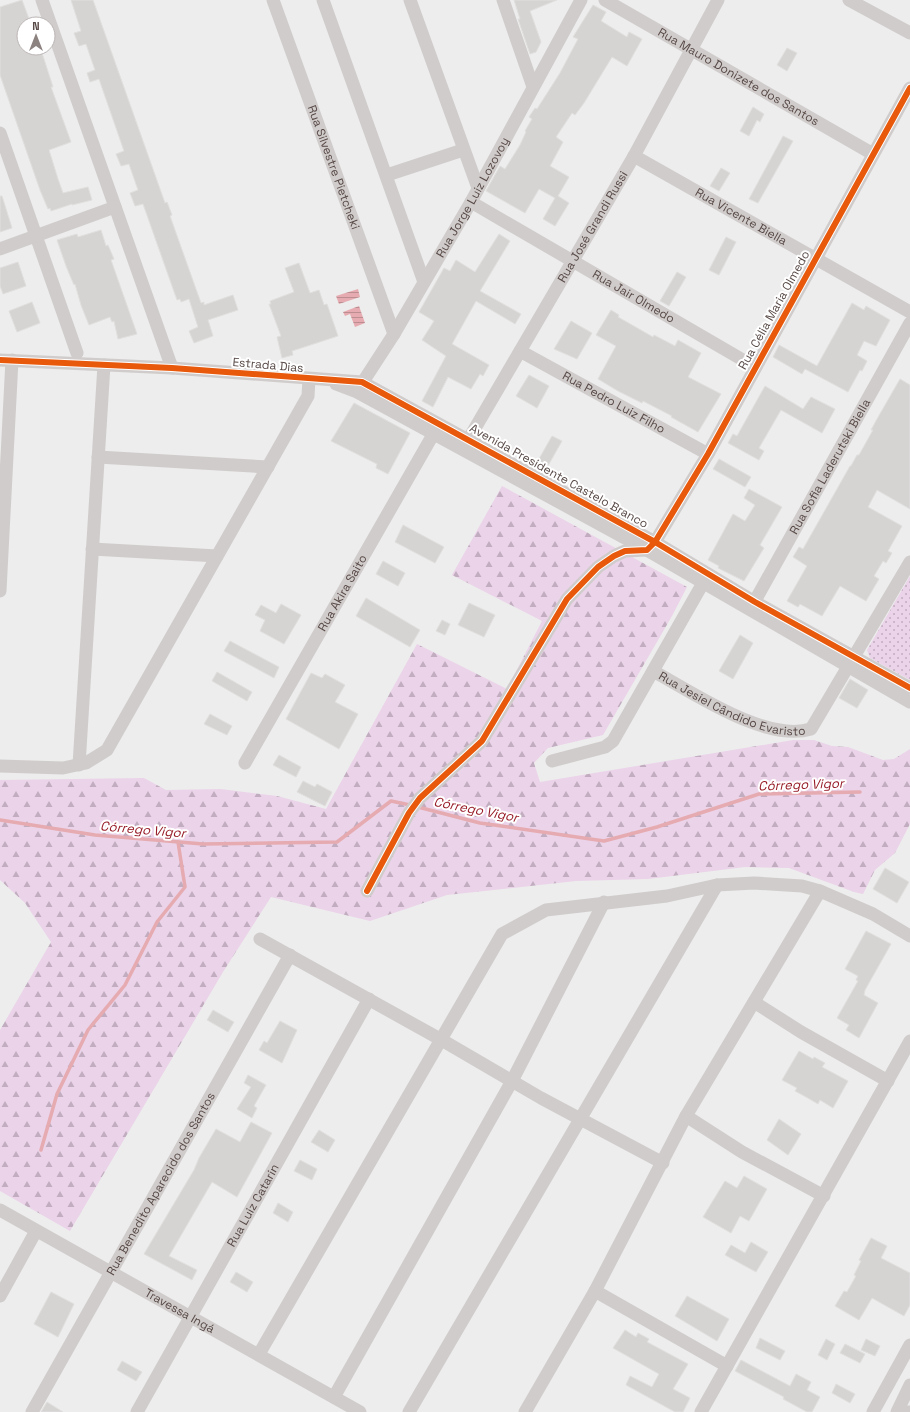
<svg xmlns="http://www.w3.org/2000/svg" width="910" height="1412" font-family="'Space Grotesk',sans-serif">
<defs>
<pattern id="grass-dots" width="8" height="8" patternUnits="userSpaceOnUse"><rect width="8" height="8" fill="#ebd3e9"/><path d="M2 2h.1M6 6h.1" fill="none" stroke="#c1adbf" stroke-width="1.8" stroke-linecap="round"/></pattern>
<pattern id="forest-firs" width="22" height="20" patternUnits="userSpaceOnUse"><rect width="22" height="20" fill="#ebd3e9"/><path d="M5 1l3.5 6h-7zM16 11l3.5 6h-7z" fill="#c1adbf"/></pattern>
<pattern id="water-rules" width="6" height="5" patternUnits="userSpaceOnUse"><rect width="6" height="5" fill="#e5abb0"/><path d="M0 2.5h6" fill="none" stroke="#bc8d91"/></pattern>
</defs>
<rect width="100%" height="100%" fill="#ededed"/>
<polygon fill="url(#grass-dots)" points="910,576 910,680 870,658 867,650"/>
<polygon fill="url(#forest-firs)" points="502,486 687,587 672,616 603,735 548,748 534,763 540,782 793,740 814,740 832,746 848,747 883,760 894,759 910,749 910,824 895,853 875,870 863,894 854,892 789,868 745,867 648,879 576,881 447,895 370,921 271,897 223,972 70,1231 0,1191 0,1030 51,942 25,903 0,880 0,780 144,778 166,790 221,789 277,796 326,809 417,644 507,689 542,621 452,575"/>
<g fill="url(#water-rules)">
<polygon points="358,289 360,297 339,304 336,296"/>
<polygon points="359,306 365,323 355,327 350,314 345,316 343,312"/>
</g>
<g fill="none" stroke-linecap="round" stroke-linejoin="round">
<g stroke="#e5abb0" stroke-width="3.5">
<polyline points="418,807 480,823 604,841 657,827 759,794 860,792"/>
<polyline points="0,820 95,835 203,844 337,842 391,801 410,805"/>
<polyline points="41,1150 57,1094 88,1030 125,985 157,922 185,887 178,842"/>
</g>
</g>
<g fill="#d6d4d3" stroke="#e0dfde">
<polygon points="22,0 31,24 24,24 24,48 39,48 43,56 53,87 51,87 71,142 49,150 58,179 63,193 88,187 92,200 72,205 72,204 51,211 50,208 48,209 40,190 0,75 0,7"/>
<polygon points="71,0 93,0 165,203 167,202 172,215 170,216 201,303 204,302 204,305 233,295 238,310 208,320 213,336 194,343 189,331 198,327 189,299 181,302 180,299 177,300 143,204 135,206 130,193 138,190 129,164 121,166 116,154 124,151 99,79 90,82 87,73 95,70 86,44 79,46 74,33 81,31"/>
<polygon points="514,0 557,0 530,11 541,42 536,52 530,54 518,19 520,19"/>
<polygon points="593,5 606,12 601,21 627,37 629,32 642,39 627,66 612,57 584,103 575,115 572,113 556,137 563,142 550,166 569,177 558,196 569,203 555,226 543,219 555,198 539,189 525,213 486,191 500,166 505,169 520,145 526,132 525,131 532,119 529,117 535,108 537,109 560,73 578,39 573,37"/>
<polygon points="787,48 797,53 787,71 777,65"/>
<polygon points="753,107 764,114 760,122 757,120 749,136 740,131"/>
<polygon points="783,136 793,141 758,203 749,199"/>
<polygon points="721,168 730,173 719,191 710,186"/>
<polygon points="0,196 2,196 12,228 0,232"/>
<polygon points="101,230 106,246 108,245 114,259 111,260 137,334 118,339 114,321 112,322 110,317 89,325 81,305 75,284 74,285 66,266 57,240 77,234 78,237"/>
<polygon points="499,234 510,241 480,291 521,314 515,324 476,301 452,344 489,365 483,376 480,374 471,389 448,377 433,407 422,401 446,356 422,340 434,321 419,312 444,268 450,271 456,260 475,272"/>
<polygon points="726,237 736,242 719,275 709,270"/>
<polygon points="18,262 26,286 3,294 0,286 0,268"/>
<polygon points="299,263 310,293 319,290 324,305 327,304 338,336 292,351 293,355 282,358 277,337 281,336 269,304 271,304 270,301 294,292 285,268"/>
<polygon points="677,272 686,277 669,306 660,301"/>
<polygon points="32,302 40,323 17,332 9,311"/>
<polygon points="852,303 864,310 866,306 890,320 876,346 864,341 857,355 867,361 862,371 860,370 848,392 805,369 802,374 773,357 779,345 817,366"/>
<polygon points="611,310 619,315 618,317 653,337 654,335 675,346 678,340 701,353 688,377 721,394 698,432 671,417 672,416 643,401 642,403 618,391 598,379 616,346 596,335"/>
<polygon points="571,321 592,333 577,359 554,349"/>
<polygon points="529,375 549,386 537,408 516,396"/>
<polygon points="900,379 910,385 910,509 877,490 868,507 902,526 888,551 892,553 886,563 883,561 874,576 879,579 866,601 840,586 822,616 800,604 798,607 787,601 807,566 793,557 799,547 803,549 850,466 851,466 857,455 859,455 873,430 871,430 877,419"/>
<polygon points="765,386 803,409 811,397 835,409 822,433 781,410 759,448 764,451 759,460 728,443 733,434 737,436"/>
<polygon points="354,403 410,433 388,474 376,468 377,464 331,441"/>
<polygon points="552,436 562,441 545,471 535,466"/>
<polygon points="719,459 751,477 745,487 713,469"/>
<polygon points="749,489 782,507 760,545 764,548 744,581 718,568 719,566 708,560 733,514 745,521 755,505 744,498"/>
<polygon points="403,525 444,547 435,563 395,542"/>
<polygon points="383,561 405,573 398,586 376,574"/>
<polygon points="366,598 420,630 410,647 356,616"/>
<polygon points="469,603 495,615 484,637 458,625"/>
<polygon points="281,604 301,615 284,644 260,631 265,620 255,615 261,605 276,613"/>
<polygon points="442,620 450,624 445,635 436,631"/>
<polygon points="740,635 753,643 733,679 719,671"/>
<polygon points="230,641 279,667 274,678 224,651"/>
<polygon points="217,672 252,692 247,701 212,681"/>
<polygon points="311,673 322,678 325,674 345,685 335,702 358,714 339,749 286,719"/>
<polygon points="850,679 868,690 857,708 839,698"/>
<polygon points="210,714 232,726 227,735 204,724"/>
<polygon points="279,755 301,767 296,777 273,765"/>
<polygon points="303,781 315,787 317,784 332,792 325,806 297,792"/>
<polygon points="885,868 909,882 897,903 873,889"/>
<polygon points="866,931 891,944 865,990 864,995 878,1003 859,1038 846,1030 849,1025 837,1018 858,981 856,980 858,976 845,969"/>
<polygon points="213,1010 234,1022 228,1032 207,1020"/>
<polygon points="280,1021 297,1030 282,1063 259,1050 264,1041 267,1043"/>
<polygon points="799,1051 813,1059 814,1057 825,1063 822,1067 848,1081 833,1108 820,1100 818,1104 806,1097 795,1091 797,1088 782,1080"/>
<polygon points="248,1075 266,1085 254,1106 257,1108 252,1118 237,1109 251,1087 244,1083"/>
<polygon points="779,1119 801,1134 788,1155 767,1140"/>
<polygon points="251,1122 272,1133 237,1197 212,1182 169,1256 197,1270 192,1280 144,1254 194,1170 199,1158 216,1129 240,1142"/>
<polygon points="319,1130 335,1140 328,1152 311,1142"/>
<polygon points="300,1160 317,1169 312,1180 294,1171"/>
<polygon points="744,1176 767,1189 749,1221 740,1216 731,1233 703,1217 725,1181 737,1188"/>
<polygon points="278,1203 293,1212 288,1222 273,1213"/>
<polygon points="871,1238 887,1246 881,1258 910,1273 910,1305 904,1316 872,1298 859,1320 835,1306 844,1291 847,1292 856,1276 854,1275 861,1261 859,1260"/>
<polygon points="751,1242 768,1252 756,1272 725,1255 731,1245 745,1253"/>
<polygon points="236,1272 253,1282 247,1292 230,1282"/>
<polygon points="51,1292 74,1304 58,1337 34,1324"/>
<polygon points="687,1296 729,1319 717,1341 675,1316"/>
<polygon points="625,1330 636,1337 638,1333 649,1339 647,1342 688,1364 673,1389 690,1398 683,1412 675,1412 626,1385 630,1376 652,1387 659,1374 613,1348"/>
<polygon points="760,1338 785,1351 780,1360 756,1348"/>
<polygon points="826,1339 835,1344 827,1360 818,1355"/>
<polygon points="866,1339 880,1346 875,1356 861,1350"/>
<polygon points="845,1344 865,1354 860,1363 840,1353"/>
<polygon points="741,1360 790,1386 796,1374 811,1382 807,1390 820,1397 812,1412 807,1412 783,1399 784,1397 735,1371"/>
<polygon points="122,1361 142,1372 136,1381 117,1370"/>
<polygon points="836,1384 855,1394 850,1403 832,1393"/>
<polygon points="47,1402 63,1412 41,1412"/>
</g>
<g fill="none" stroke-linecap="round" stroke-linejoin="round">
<g stroke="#d0cccb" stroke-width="13">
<polyline points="42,0 172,368"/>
<path id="s1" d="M 273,0 L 394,334"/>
<polyline points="323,0 424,282"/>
<polyline points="410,0 478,188"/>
<polyline points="503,0 533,87"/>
<path id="s2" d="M 605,0 L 873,154"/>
<polyline points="849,0 910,33"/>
<polyline points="0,133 77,353"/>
<path id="s3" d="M 634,156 L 910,312"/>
<polyline points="387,175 463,150"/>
<path id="s4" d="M 471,202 L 755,367"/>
<polyline points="0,249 115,207"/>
<path id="s5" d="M 520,351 L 708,454"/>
<polyline points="0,360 172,368 362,382 655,542 755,602 910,688"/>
<polyline points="336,384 357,392 647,550 910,702"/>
<path id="s6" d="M 359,388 L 394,334 L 471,202 L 581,0"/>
<path id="s7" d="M 464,447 L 634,156 L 718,0"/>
<polyline points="98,457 268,467"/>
<polyline points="92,549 217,556"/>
<polyline points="0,591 12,360"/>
<path id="s8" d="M 751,608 L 910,323"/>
<path id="s9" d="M 653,671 C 692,692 766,743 811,729 L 910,562"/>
<polyline points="552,761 605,747 613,741 703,583"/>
<path id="s10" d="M 245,763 L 438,426"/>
<polyline points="79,765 104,365"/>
<polyline points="0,766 63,768 86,763 107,750 308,396 309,379"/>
<polyline points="367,891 409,813 420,798 482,741 567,599 598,567 614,556 625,551 647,550 655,542 708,454 910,88"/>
<polyline points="260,939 440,1039 541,1098 663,1163"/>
<polyline points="754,1002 801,1032 888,1081"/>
<polyline points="686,1116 742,1152 824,1196"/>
<path id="s11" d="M 0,1210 L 360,1412"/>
<polyline points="595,1291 727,1366"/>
<polyline points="0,1296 36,1231"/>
<polyline points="259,1354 502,934 546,910 667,896 717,885 754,883 802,886 820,891 873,914 910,936"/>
<polyline points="334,1397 512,1081 604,902"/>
<path id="s12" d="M 32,1412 L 290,955"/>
<path id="s13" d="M 137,1412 L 369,999"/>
<polyline points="409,1412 717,885"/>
<polyline points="525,1412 595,1291 686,1116 820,891"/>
<polyline points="701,1412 910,1041"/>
<polyline points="873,1412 910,1345"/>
<polyline points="897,1412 910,1385"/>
<polyline points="908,1412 910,1412"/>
</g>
<defs>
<g id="cycleway">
<polyline points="0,360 172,368 362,382 655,542 755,602 910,688"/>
<polyline points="367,891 409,813 420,798 482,741 567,599 598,567 614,556 625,551 647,550 655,542 708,454 910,88"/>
</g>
</defs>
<use href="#cycleway" stroke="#fff" stroke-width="8"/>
<use href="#cycleway" stroke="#e8590c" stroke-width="6"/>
</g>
<g text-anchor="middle" stroke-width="4" stroke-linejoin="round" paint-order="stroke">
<g font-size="12" fill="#574946" stroke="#fff">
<text dy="4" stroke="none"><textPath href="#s2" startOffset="154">Rua Mauro Donizete dos Santos</textPath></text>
<text dy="4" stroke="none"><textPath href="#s1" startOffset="178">Rua Silvestre Pietcheki</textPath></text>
<text dy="4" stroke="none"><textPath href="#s6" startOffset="222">Rua Jorge Luiz Lozovoy</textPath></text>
<text dy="4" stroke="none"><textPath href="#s3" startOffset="123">Rua Vicente Biella</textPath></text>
<text dy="4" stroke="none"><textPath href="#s7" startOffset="255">Rua José Grandi Russi</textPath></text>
<text dy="4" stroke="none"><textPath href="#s4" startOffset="188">Rua Jair Olmedo</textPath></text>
<text transform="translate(774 310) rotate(-61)" y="4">Rua Célia Maria Olmedo</text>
<text transform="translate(268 365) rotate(5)" y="4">Estrada Dias</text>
<text dy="4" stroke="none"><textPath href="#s5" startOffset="107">Rua Pedro Luiz Filho</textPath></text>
<text dy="4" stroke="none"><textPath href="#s8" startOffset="162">Rua Sofia Laderutski Biella</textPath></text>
<text transform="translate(559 476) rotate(29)" y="4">Avenida Presidente Castelo Branco</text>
<text dy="4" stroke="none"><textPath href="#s10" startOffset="196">Rua Akira Saito</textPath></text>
<text dy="4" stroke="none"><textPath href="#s9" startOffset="87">Rua Jesiel Cândido Evaristo</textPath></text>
<text dy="4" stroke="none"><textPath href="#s12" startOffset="262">Rua Benedito Aparecido dos Santos</textPath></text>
<text dy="4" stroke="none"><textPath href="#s13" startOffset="237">Rua Luiz Catarin</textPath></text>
<text dy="4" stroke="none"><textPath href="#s11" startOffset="206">Travessa Ingá</textPath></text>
</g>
<g font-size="13" font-style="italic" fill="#961a26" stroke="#fff">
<text transform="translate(801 784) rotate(-2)" y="5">Córrego Vigor</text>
<text transform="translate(476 809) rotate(11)" y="5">Córrego Vigor</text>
<text transform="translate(143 829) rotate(5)" y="5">Córrego Vigor</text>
</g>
</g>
<g transform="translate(36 36)"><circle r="19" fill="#ffffff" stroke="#bcb6b5"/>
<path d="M0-3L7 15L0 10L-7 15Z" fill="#8c8280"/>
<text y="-6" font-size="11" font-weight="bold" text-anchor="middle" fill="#574946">N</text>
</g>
</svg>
